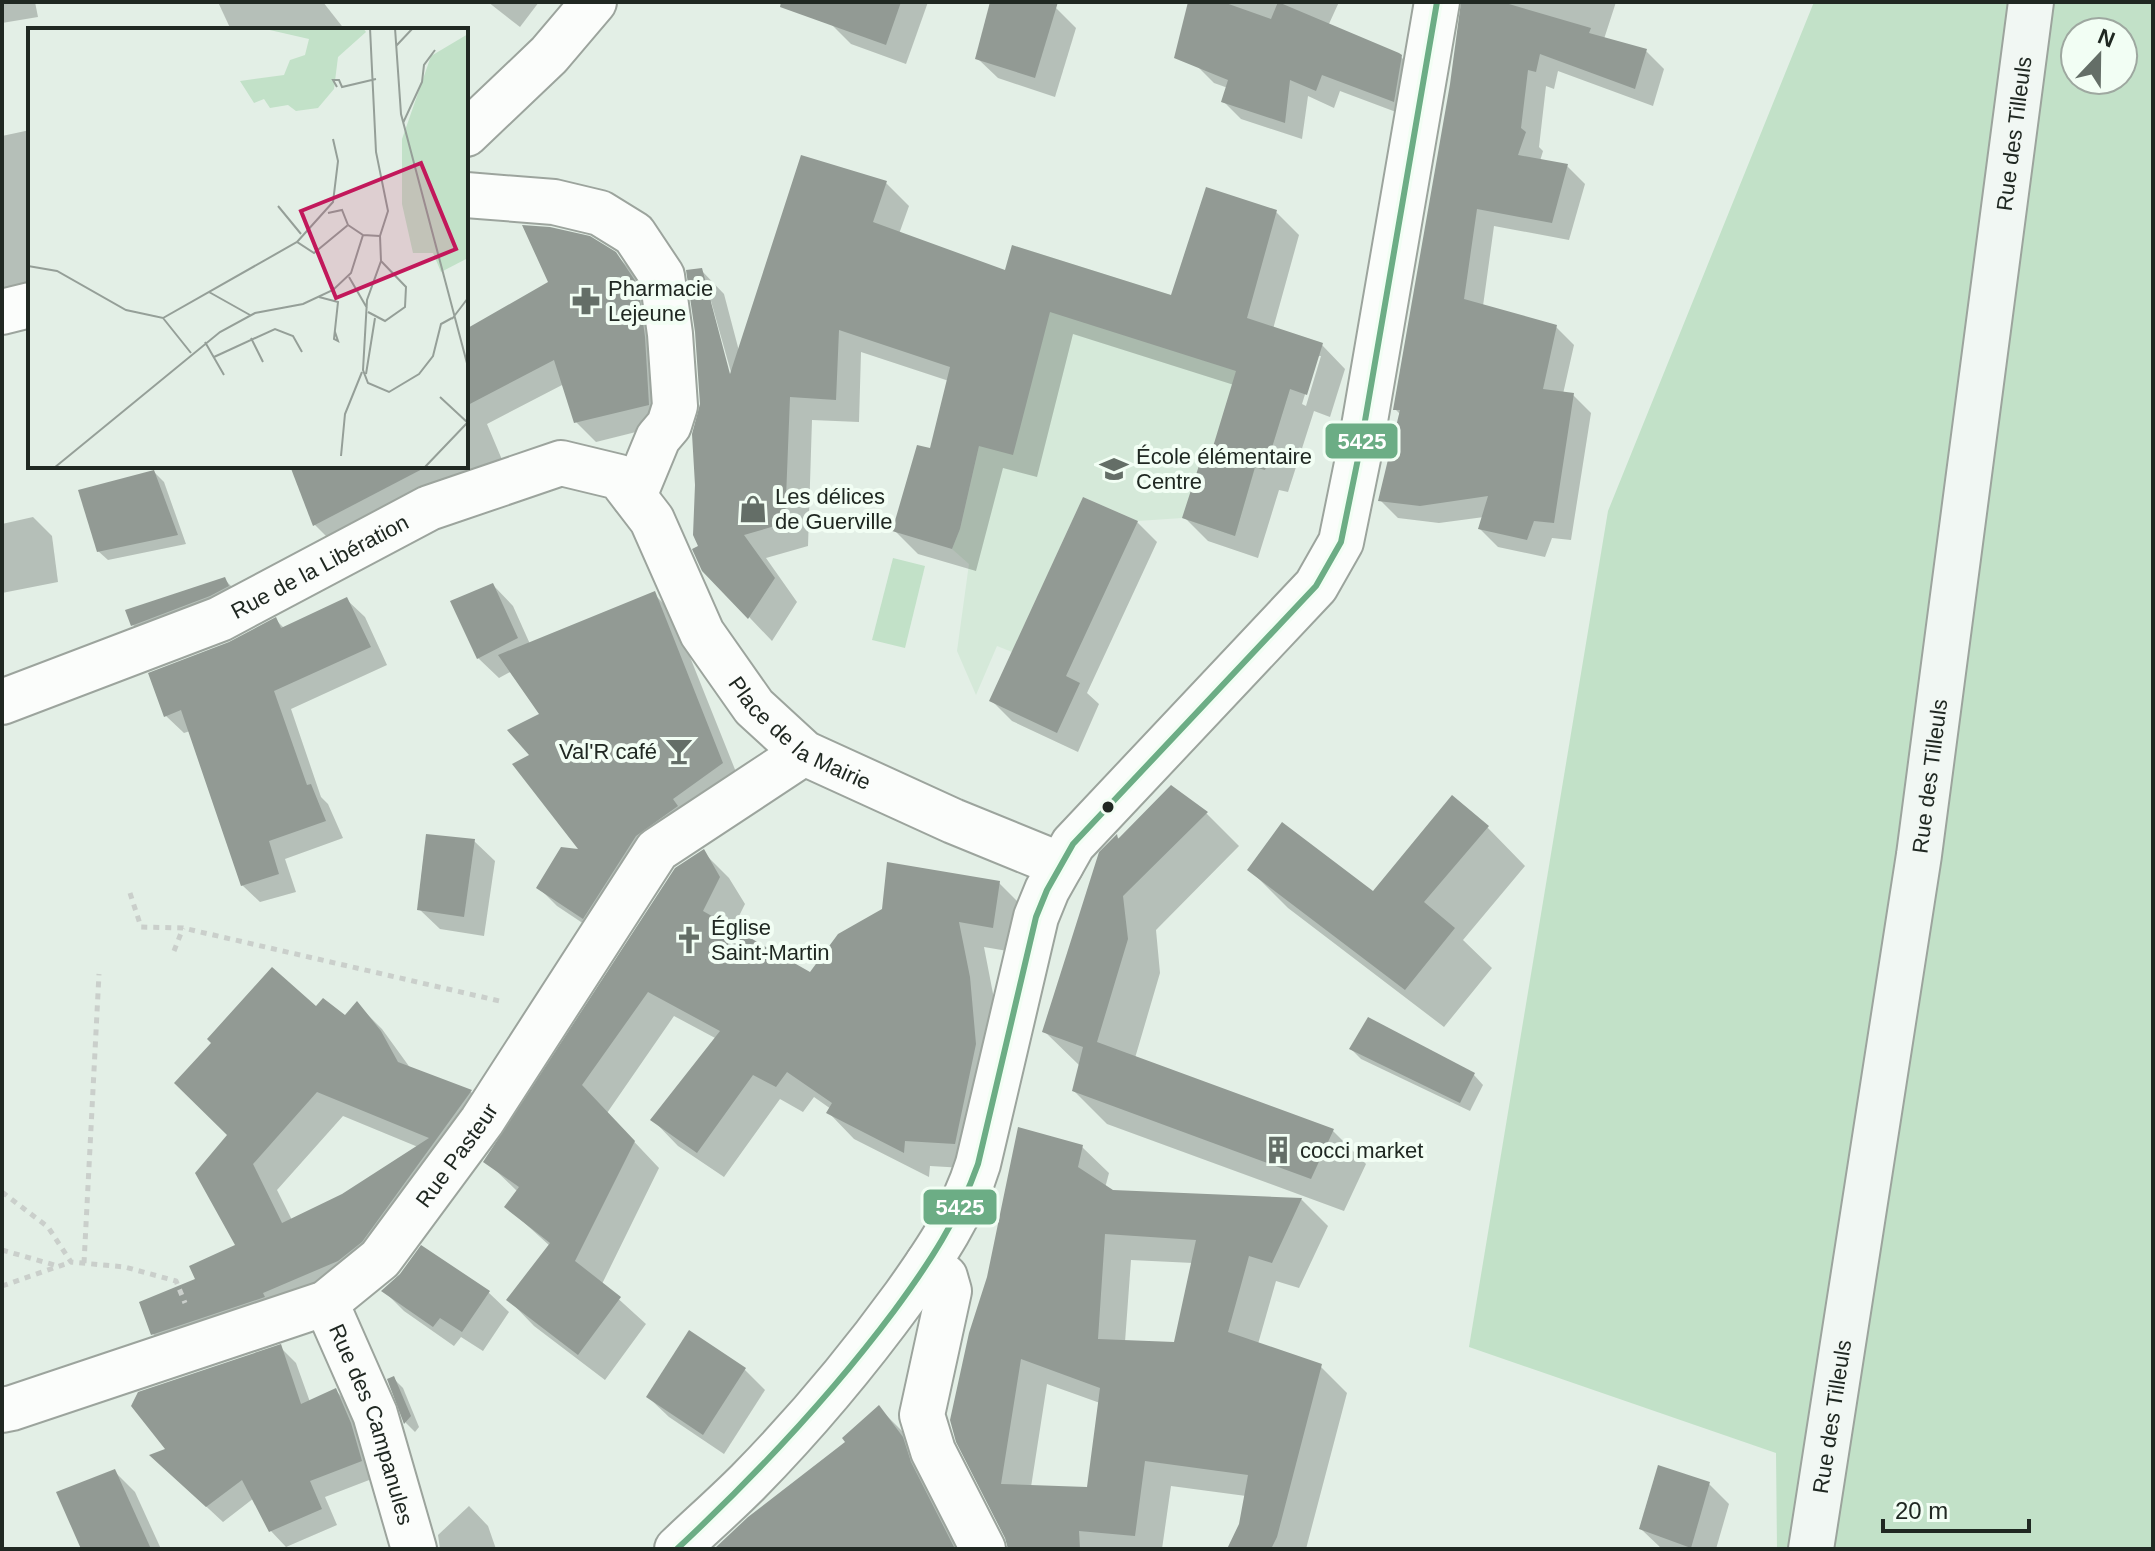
<svg xmlns="http://www.w3.org/2000/svg" width="2155" height="1551" font-family="Arial,sans-serif">
<rect width="100%" height="100%" fill="#e3efe6"/>
<polygon fill="#d5e9d9" points="1012,245 1323,343 1290,389 1265,470 1255,468 1235,536 1182,518 1138,521 1083,497 1012,652 997,646 976,695 957,651 969,564 952,549 960,529 979,446 998,295"/>
<g fill="#c2e1c8" fill-rule="evenodd">
<path d="M 1814,2 L 2153,2 L 2153,1549 L 1777,1549 L 1776,1453 L 1469,1347 L 1608,511 ZM 2075,32 L 2123,32 L 2123,80 L 2075,80 Z"/>
<polygon points="893,558 925,566 905,648 872,640"/>
</g>
<g fill="#0003" fill-rule="evenodd">
<polygon points="2,2 35,2 38,17 2,23"/>
<polygon points="218,2 323,2 345,30 231,30"/>
<polygon points="488,2 539,2 520,27"/>
<polygon points="838,2 928,2 906,64 851,44 831,24"/>
<polygon points="993,2 1038,2 1056,8 1076,28 1055,97 998,78 977,58"/>
<polygon points="1194,2 1339,2 1328,26 1401,57 1419,75 1412,118 1340,91 1334,108 1308,96 1302,139 1241,119 1223,101 1228,88 1214,83 1196,65"/>
<polygon points="1463,2 1616,2 1604,39 1646,51 1664,69 1653,106 1558,71 1554,89 1546,86 1539,147 1543,151 1540,161 1567,166 1585,184 1569,240 1494,226 1483,306 1556,327 1574,345 1563,394 1573,395 1591,413 1571,540 1552,538 1545,557 1498,547 1480,529 1484,517 1439,523 1398,518 1380,500 1401,415 1395,409 1452,85"/>
<polygon points="30,130 30,306 2,318 2,136"/>
<path d="M 886,183 L 909,206 L 899,234 L 1007,272 L 1172,298 L 1276,212 L 1299,235 L 1273,329 L 1322,345 L 1345,369 L 1330,417 L 1314,411 L 1288,492 L 1279,490 L 1258,558 L 1208,541 L 1185,518 L 1213,453 L 1234,385 L 1073,334 L 1037,477 L 1003,468 L 976,571 L 918,554 L 894,530 L 932,450 L 949,381 L 861,352 L 859,422 L 812,420 L 808,546 L 766,558 L 797,602 L 772,641 L 750,618 L 704,570 L 701,547 L 701,270 L 724,294 L 739,351 ZM 711,301 L 734,383 L 730,384 L 711,311 ZM 1317,356 L 1321,356 L 1306,406 L 1302,404 Z"/>
<polygon points="615,254 635,274 657,306 668,424 596,442 576,422 564,384 487,424 503,462 334,544 315,525 292,466 466,466 466,331"/>
<polygon points="154,472 164,482 186,544 108,560 98,551"/>
<polygon points="33,517 52,536 58,582 2,593 2,524"/>
<polygon points="1137,522 1157,542 1087,693 1099,704 1078,752 1012,721 992,701"/>
<polygon points="224,579 245,600 153,645 133,625"/>
<polygon points="493,585 513,606 530,644 654,594 672,612 740,782 602,936 557,906 539,888 582,851 532,755 542,715 512,671 499,678 478,658"/>
<polygon points="347,600 365,617 387,665 291,709 321,797 328,804 343,838 285,859 296,892 260,902 242,885 190,731 184,733 166,716 230,644 276,620 285,629"/>
<polygon points="1206,813 1239,846 1156,930 1160,973 1135,1058 1333,1131 1366,1164 1344,1211 1107,1124 1074,1091 1080,1066 1045,1032 1117,837 1120,839"/>
<polygon points="1487,827 1525,866 1463,940 1492,968 1444,1027 1288,908 1250,870 1374,894"/>
<polygon points="474,841 495,861 484,936 440,929 419,909"/>
<polygon points="703,852 729,878 745,904 732,930 811,974 999,883 1025,909 1019,953 984,947 995,1004 981,1169 930,1166 929,1177 854,1139 829,1113 831,1109 814,1097 803,1112 780,1099 724,1177 678,1146 653,1120 717,1039 674,1016 607,1113 659,1168 602,1284 646,1324 605,1380 534,1326 509,1300 550,1246 507,1207 518,1192 486,1161"/>
<path d="M 357,1004 L 382,1029 L 411,1069 L 471,1092 L 496,1117 L 387,1267 L 178,1359 L 153,1334 L 197,1280 L 238,1246 L 230,1135 L 316,1009 L 345,1018 ZM 343,1116 L 418,1147 L 343,1195 L 292,1220 L 277,1190 Z"/>
<polygon points="1351,1049 1474,1075 1483,1085 1470,1111 1361,1059"/>
<path d="M 1082,1147 L 1109,1173 L 1105,1188 L 1113,1192 L 1301,1199 L 1328,1226 L 1299,1288 L 1276,1281 L 1258,1344 L 1320,1366 L 1347,1393 L 1306,1549 L 1230,1549 L 1241,1525 L 1246,1496 L 1171,1486 L 1162,1549 L 1009,1549 L 1007,1538 L 958,1441 ZM 1131,1260 L 1193,1263 L 1175,1344 L 1125,1342 ZM 1047,1384 L 1100,1403 L 1089,1489 L 1031,1487 Z"/>
<polygon points="384,1291 488,1292 509,1312 483,1351 461,1337 454,1346 404,1311"/>
<polygon points="689,1333 745,1370 765,1390 724,1454 669,1417 648,1397"/>
<polygon points="280,1347 296,1363 310,1402 336,1391 352,1407 377,1477 325,1497 337,1525 286,1547 270,1530 254,1498 223,1522 168,1471 168,1450"/>
<polygon points="394,1379 403,1388 419,1427 415,1432 406,1423 390,1380"/>
<polygon points="879,1408 905,1434 966,1549 717,1549 848,1442"/>
<polygon points="114,1471 135,1492 161,1549 83,1549"/>
<polygon points="1709,1484 1729,1504 1716,1549 1662,1549 1641,1529"/>
<polygon points="469,1506 488,1526 496,1549 440,1549 438,1535"/>
</g>
<g fill="#929a94" fill-rule="evenodd">
<polygon points="781,2 901,2 886,45 780,7"/>
<polygon points="990,2 1058,2 1035,78 975,59"/>
<polygon points="1188,2 1223,2 1271,19 1278,2 1399,53 1402,55 1394,102 1322,75 1316,91 1290,80 1285,123 1221,102 1228,80 1174,58"/>
<polygon points="1461,2 1502,2 1591,28 1589,33 1647,49 1635,89 1540,54 1536,72 1528,70 1521,128 1526,132 1518,155 1568,164 1552,223 1477,209 1464,299 1557,325 1543,389 1574,393 1554,523 1534,521 1527,540 1478,529 1488,496 1420,506 1378,501 1400,410 1393,410 1450,84"/>
<polygon points="801,155 887,181 873,222 1005,270 1012,245 1171,295 1206,187 1277,210 1247,318 1323,343 1307,395 1290,389 1265,470 1255,467 1235,536 1182,518 1205,447 1212,450 1236,371 1050,312 1013,455 979,446 960,529 952,549 892,531 917,445 930,448 950,367 839,330 836,400 790,397 785,523 744,535 775,578 748,619 702,571 692,549 698,546 693,535 695,485 692,434 700,404 695,332 686,270 702,268 730,374"/>
<polygon points="522,225 550,227 590,236 616,252 638,285 645,337 649,405 574,423 554,360 466,406 466,329 548,282"/>
<polygon points="290,466 428,466 313,526"/>
<polygon points="154,470 178,535 97,552 78,490"/>
<polygon points="1083,497 1138,521 1066,676 1080,683 1057,733 989,701"/>
<polygon points="225,577 229,586 210,596 131,626 125,610"/>
<polygon points="493,583 518,638 477,659 450,601"/>
<polygon points="655,591 723,763 673,799 678,806 636,836 583,919 536,888 561,847 578,849 512,764 529,755 507,730 539,714 498,655"/>
<polygon points="347,597 371,647 274,691 307,785 311,784 326,821 269,841 279,874 241,886 181,710 164,717 148,673 229,642 276,617 281,628"/>
<polygon points="1171,785 1208,812 1123,896 1128,939 1097,1042 1334,1129 1311,1179 1072,1091 1083,1047 1042,1032 1099,852 1117,834 1118,839"/>
<polygon points="1452,795 1489,826 1424,902 1455,928 1405,990 1247,870 1282,822 1373,891"/>
<polygon points="426,834 475,839 464,917 417,910"/>
<polygon points="704,849 720,877 703,911 810,972 838,934 882,909 887,862 1000,881 993,928 959,922 970,977 976,1044 955,1144 905,1141 904,1153 826,1113 832,1103 787,1072 776,1087 753,1075 697,1153 650,1120 720,1031 648,992 582,1085 635,1141 575,1261 621,1297 578,1355 506,1300 550,1243 504,1207 519,1187 483,1162 675,868"/>
<path d="M 272,967 L 316,1006 L 323,998 L 345,1015 L 357,1001 L 381,1031 L 398,1062 L 472,1090 L 362,1242 L 338,1261 L 263,1293 L 265,1297 L 151,1335 L 139,1302 L 195,1279 L 189,1266 L 235,1245 L 195,1173 L 227,1135 L 174,1083 L 211,1043 L 207,1039 ZM 317,1092 L 429,1138 L 342,1194 L 282,1223 L 253,1164 Z"/>
<polygon points="1368,1017 1475,1073 1460,1103 1349,1049"/>
<path d="M 1018,1127 L 1083,1145 L 1078,1167 L 1113,1190 L 1302,1198 L 1272,1263 L 1249,1256 L 1228,1332 L 1322,1364 L 1277,1537 L 1271,1549 L 1227,1549 L 1239,1524 L 1248,1475 L 1145,1461 L 1135,1536 L 1079,1531 L 1080,1549 L 1008,1549 L 1005,1538 L 956,1442 L 950,1420 L 969,1333 L 987,1277 ZM 1105,1234 L 1196,1240 L 1174,1342 L 1098,1339 ZM 1021,1359 L 1100,1388 L 1087,1487 L 1001,1484 Z"/>
<polygon points="421,1245 490,1291 462,1332 440,1318 433,1327 381,1291 400,1274"/>
<polygon points="689,1330 746,1368 703,1435 646,1397"/>
<polygon points="281,1344 301,1404 336,1388 351,1423 362,1461 310,1481 322,1509 269,1532 242,1480 206,1507 149,1455 165,1449 131,1406 138,1392"/>
<polygon points="394,1376 411,1416 404,1424 387,1379"/>
<polygon points="879,1405 903,1437 911,1462 955,1549 714,1549 748,1517 845,1442 842,1438"/>
<polygon points="1658,1465 1710,1482 1691,1548 1639,1529"/>
<polygon points="115,1469 151,1549 81,1549 56,1492"/>
</g>
<g fill="none" stroke-linecap="round" stroke-linejoin="round">
<defs>
<g id="street">
<polyline points="466,134 549,55 594,2"/>
<polyline points="466,195 554,202 600,213 634,234 662,276 670,334 675,406 669,425 658,438 634,496"/>
<polyline points="2,312 30,305"/>
<path id="s1" d="M 2,702 L 220,619 L 429,508 L 561,463 L 619,477 L 652,520 L 702,633 L 754,707 L 804,753 L 953,821 L 1061,865"/>
<polyline points="928,1263 945,1277 949,1291 922,1415 933,1451 983,1549"/>
<path id="s2" d="M 326,1303 L 375,1414 L 414,1549"/>
<path id="s3" d="M 2,1410 L 12,1408 L 326,1303 L 380,1259 L 482,1121 L 657,850 L 804,753"/>
<path d="M 677,1549 C 700,1527 725,1505 748,1482 C 805,1424 857,1362 905,1296 C 935,1254 963,1213 978,1164 L 1036,917 L 1047,890 L 1073,844 L 1316,586 L 1341,542 L 1361,444 L 1437,2"/>
</g>
<g id="secondary">
<path id="s4" d="M 1811,1549 L 1919,855 L 2031,2"/>
</g>
</defs>
<use href="#street" stroke="#9ca49d" stroke-width="48"/>
<use href="#secondary" stroke="#9ca49d" stroke-width="48"/>
<g stroke="#cacfcb" stroke-width="5" stroke-dasharray="6 6" stroke-linecap="butt">
<polyline points="130,893 141,927 183,928 504,1002"/>
<polyline points="174,951 183,928"/>
<polyline points="2,1192 48,1227 71,1262 125,1267 176,1281 185,1303"/>
<polyline points="2,1250 58,1266"/>
<polyline points="84,1263 99,974"/>
<polyline points="2,1286 71,1262"/>
</g>
<use href="#street" stroke="#fbfdfb" stroke-width="44"/>
<use href="#secondary" stroke="#f1f7f3" stroke-width="44"/>
<defs>
<path id="bus-1" d="M 677,1549 C 756,1475 829,1398 894,1311 C 928,1265 959,1218 978,1164 L 1036,917 L 1047,890 L 1073,844 L 1316,586 L 1341,542 L 1361,444 L 1437,2"/>
</defs>
<use href="#bus-1" stroke="#f2fef4" stroke-width="12"/>
<use href="#bus-1" stroke="#6cad85" stroke-width="6"/>
</g>
<defs>
<symbol id="pharmacy-bare" viewBox="-9 -9 18 18"><path d="M-2-6h4v4h4v4h-4v4h-4v-4h-4v-4h4Z" fill="#646e67" stroke="#f2fef4" stroke-width="2.5" paint-order="stroke"/></symbol>
<symbol id="school-bare" viewBox="-9 -9 18 18"><path d="M0-5L7-2L0 1L-7-2ZM-4 1L0 2.5L4 1V4Q0 6-4 4Z" fill="#646e67" stroke="#f2fef4" stroke-width="2.5" paint-order="stroke"/></symbol>
<symbol id="shop-bare" viewBox="-9 -9 18 18"><path d="M-5-2.5h2.3a2.7 3.5 0 0 1 5.4 0H5L5.5 6h-11ZM-1.5-2.5h3a1.5 2.3 0 0 0-3 0Z" fill="#646e67" stroke="#f2fef4" stroke-width="2.5" paint-order="stroke"/></symbol>
<symbol id="bar-bare" viewBox="-9 -9 18 18"><path d="M-6-5H6L.8 .8V4.5H3.5V6h-7V4.5H-.8V.8Z" fill="#646e67" stroke="#f2fef4" stroke-width="2.5" paint-order="stroke"/></symbol>
<symbol id="church-bare" viewBox="-9 -9 18 18"><path d="M-1.2-6h2.4v3.5h3.3v2.4h-3.3V6h-2.4V-.1h-3.3v-2.4h3.3Z" fill="#646e67" stroke="#f2fef4" stroke-width="2.5" paint-order="stroke"/></symbol>
<symbol id="building-bare" viewBox="-9 -9 18 18"><path d="M-4-6H4V6H1V3H-1V6H-4ZM-2.5-4.3h1.7v1.8h-1.7ZM.8-4.3h1.7v1.8H.8ZM-2.5-1h1.7V.8h-1.7ZM.8-1h1.7V.8H.8Z" fill="#646e67" stroke="#f2fef4" stroke-width="2.5" paint-order="stroke"/></symbol>
</defs>
<g fill-rule="evenodd">
<use href="#pharmacy-bare" x="566" y="281" width="40" height="40"/>
<use href="#school-bare" x="1094" y="449" width="40" height="40"/>
<use href="#shop-bare" x="733" y="489" width="40" height="40"/>
<use href="#bar-bare" x="659" y="731" width="40" height="40"/>
<use href="#church-bare" x="669" y="920" width="40" height="40"/>
<use href="#building-bare" x="1258" y="1130" width="40" height="40"/>
</g>
<circle fill="#202822" stroke="#f2fef4" stroke-width="3" cx="1108" cy="807" r="7"/>
<g text-anchor="middle" stroke-width="8" stroke-linejoin="round" paint-order="stroke">
<g font-size="22" fill="#202822" stroke="#f2fef4">
<text dy="8" stroke="none"><textPath href="#s4" startOffset="1430">Rue des Tilleuls</textPath></text>
<text dy="8" stroke="none"><textPath href="#s1" startOffset="346">Rue de la Libération</textPath></text>
<text dy="8" stroke="none"><textPath href="#s1" startOffset="990">Place de la Mairie</textPath></text>
<text dy="8" stroke="none"><textPath href="#s4" startOffset="782">Rue des Tilleuls</textPath></text>
<text dy="8" stroke="none"><textPath href="#s3" startOffset="540">Rue Pasteur</textPath></text>
<text dy="8" stroke="none"><textPath href="#s4" startOffset="134">Rue des Tilleuls</textPath></text>
<text dy="8" stroke="none"><textPath href="#s2" startOffset="130">Rue des Campanules</textPath></text>
</g>
<g font-size="22" fill="#202822" stroke="#f2fef4" text-anchor="start">
<text x="608" y="296">Pharmacie<tspan x="608" dy="25">Lejeune</tspan></text>
<text x="1136" y="464">École élémentaire<tspan x="1136" dy="25">Centre</tspan></text>
<text x="775" y="504">Les délices<tspan x="775" dy="25">de Guerville</tspan></text>
<text x="657" y="759" text-anchor="end">Val'R café</text>
<text x="711" y="935">Église<tspan x="711" dy="25">Saint-Martin</tspan></text>
<text x="1300" y="1158">cocci market</text>
</g>
</g>
<g transform="translate(28 28)">
<rect width="440" height="440" fill="#e3efe6"/>
<path d="M 233,0 L 335,0 L 338,4 L 310,29 L 306,61 L 290,80 L 268,83 L 260,77 L 242,80 L 236,71 L 226,75 L 212,53 L 256,47 L 262,32 L 277,27 L 281,11 ZM 440,6 L 440,230 L 413,244 L 405,225 L 385,225 L 374,176 L 374,111 L 403,28 Z" fill="#c2e1c8"/>
<path fill="none" stroke="#959f98" stroke-width="2" d="M 342,0 L 348,124 L 360,183 L 352,208 L 353,233 L 339,272 L 335,342 L 340,355 L 361,364 L 391,346 L 405,328 L 413,296 L 424,290M 367,0 L 373,86 L 440,339M 368,18 L 385,0M 309,59 L 305,52 L 311,52 L 314,59 L 348,51M 375,95 L 394,54 L 396,37 L 407,22M 250,178 L 273,206M 300,185 L 314,182 L 320,197M 320,197 L 335,207 L 352,208M 269,214 L 305,174 L 310,133 L 305,111M 0,238 L 29,243 L 98,282 L 135,290 L 269,214 L 286,225 L 320,197M 321,249 L 339,280M 181,264 L 222,287M 291,269 L 310,274 L 306,311 L 310,313 L 307,304M 340,284 L 357,293 L 377,279 L 378,259 L 353,233M 135,290 L 163,325M 424,291 L 440,270M 223,310 L 235,334M 177,314 L 196,347M 186,329 L 247,301 L 265,308 L 274,324M 338,346 L 347,290M 412,369 L 440,395M 313,428 L 317,386 L 334,344M 26,440 L 192,304 L 227,285 L 275,276 L 305,262 L 323,245 L 335,207M 396,440 L 440,394"/>
<path fill="#c2185b" fill-opacity="0.15" stroke="#c2185b" stroke-width="4" d="M 393,135 L 428,221 L 308,270 L 273,183 Z"/>
<rect width="440" height="440" fill="none" stroke="#202822" stroke-width="4"/>
</g>
<g stroke="#f2fef4" stroke-width="3">
<rect x="1324" y="422" width="75" height="38" rx="8" fill="#6cad85"/>
<rect x="922" y="1188" width="76" height="38" rx="8" fill="#6cad85"/>
</g>
<g font-size="22" text-anchor="middle" font-weight="bold" fill="#fff">
<text x="1362" y="449">5425</text>
<text x="960" y="1215">5425</text>
</g>
<rect width="2155" height="1551" fill="none" stroke="#202822" stroke-width="8"/>
<g transform="translate(2099 56) rotate(22)"><circle r="38" fill="#f2fef4" stroke="#9ea8a0" stroke-width="2"/>
<path d="M0-6L14 30L0 20L-14 30Z" fill="#646e67"/>
<text y="-12" font-size="22" font-weight="bold" text-anchor="middle" fill="#202822">N</text>
</g>
<path d="M1883 1519v12h146v-12" fill="none" stroke="#202822" stroke-width="4"/>
<text x="1895" y="1519" font-size="24" fill="#202822" stroke="#f2fef4" stroke-width="6" paint-order="stroke">20 m</text>
</svg>
